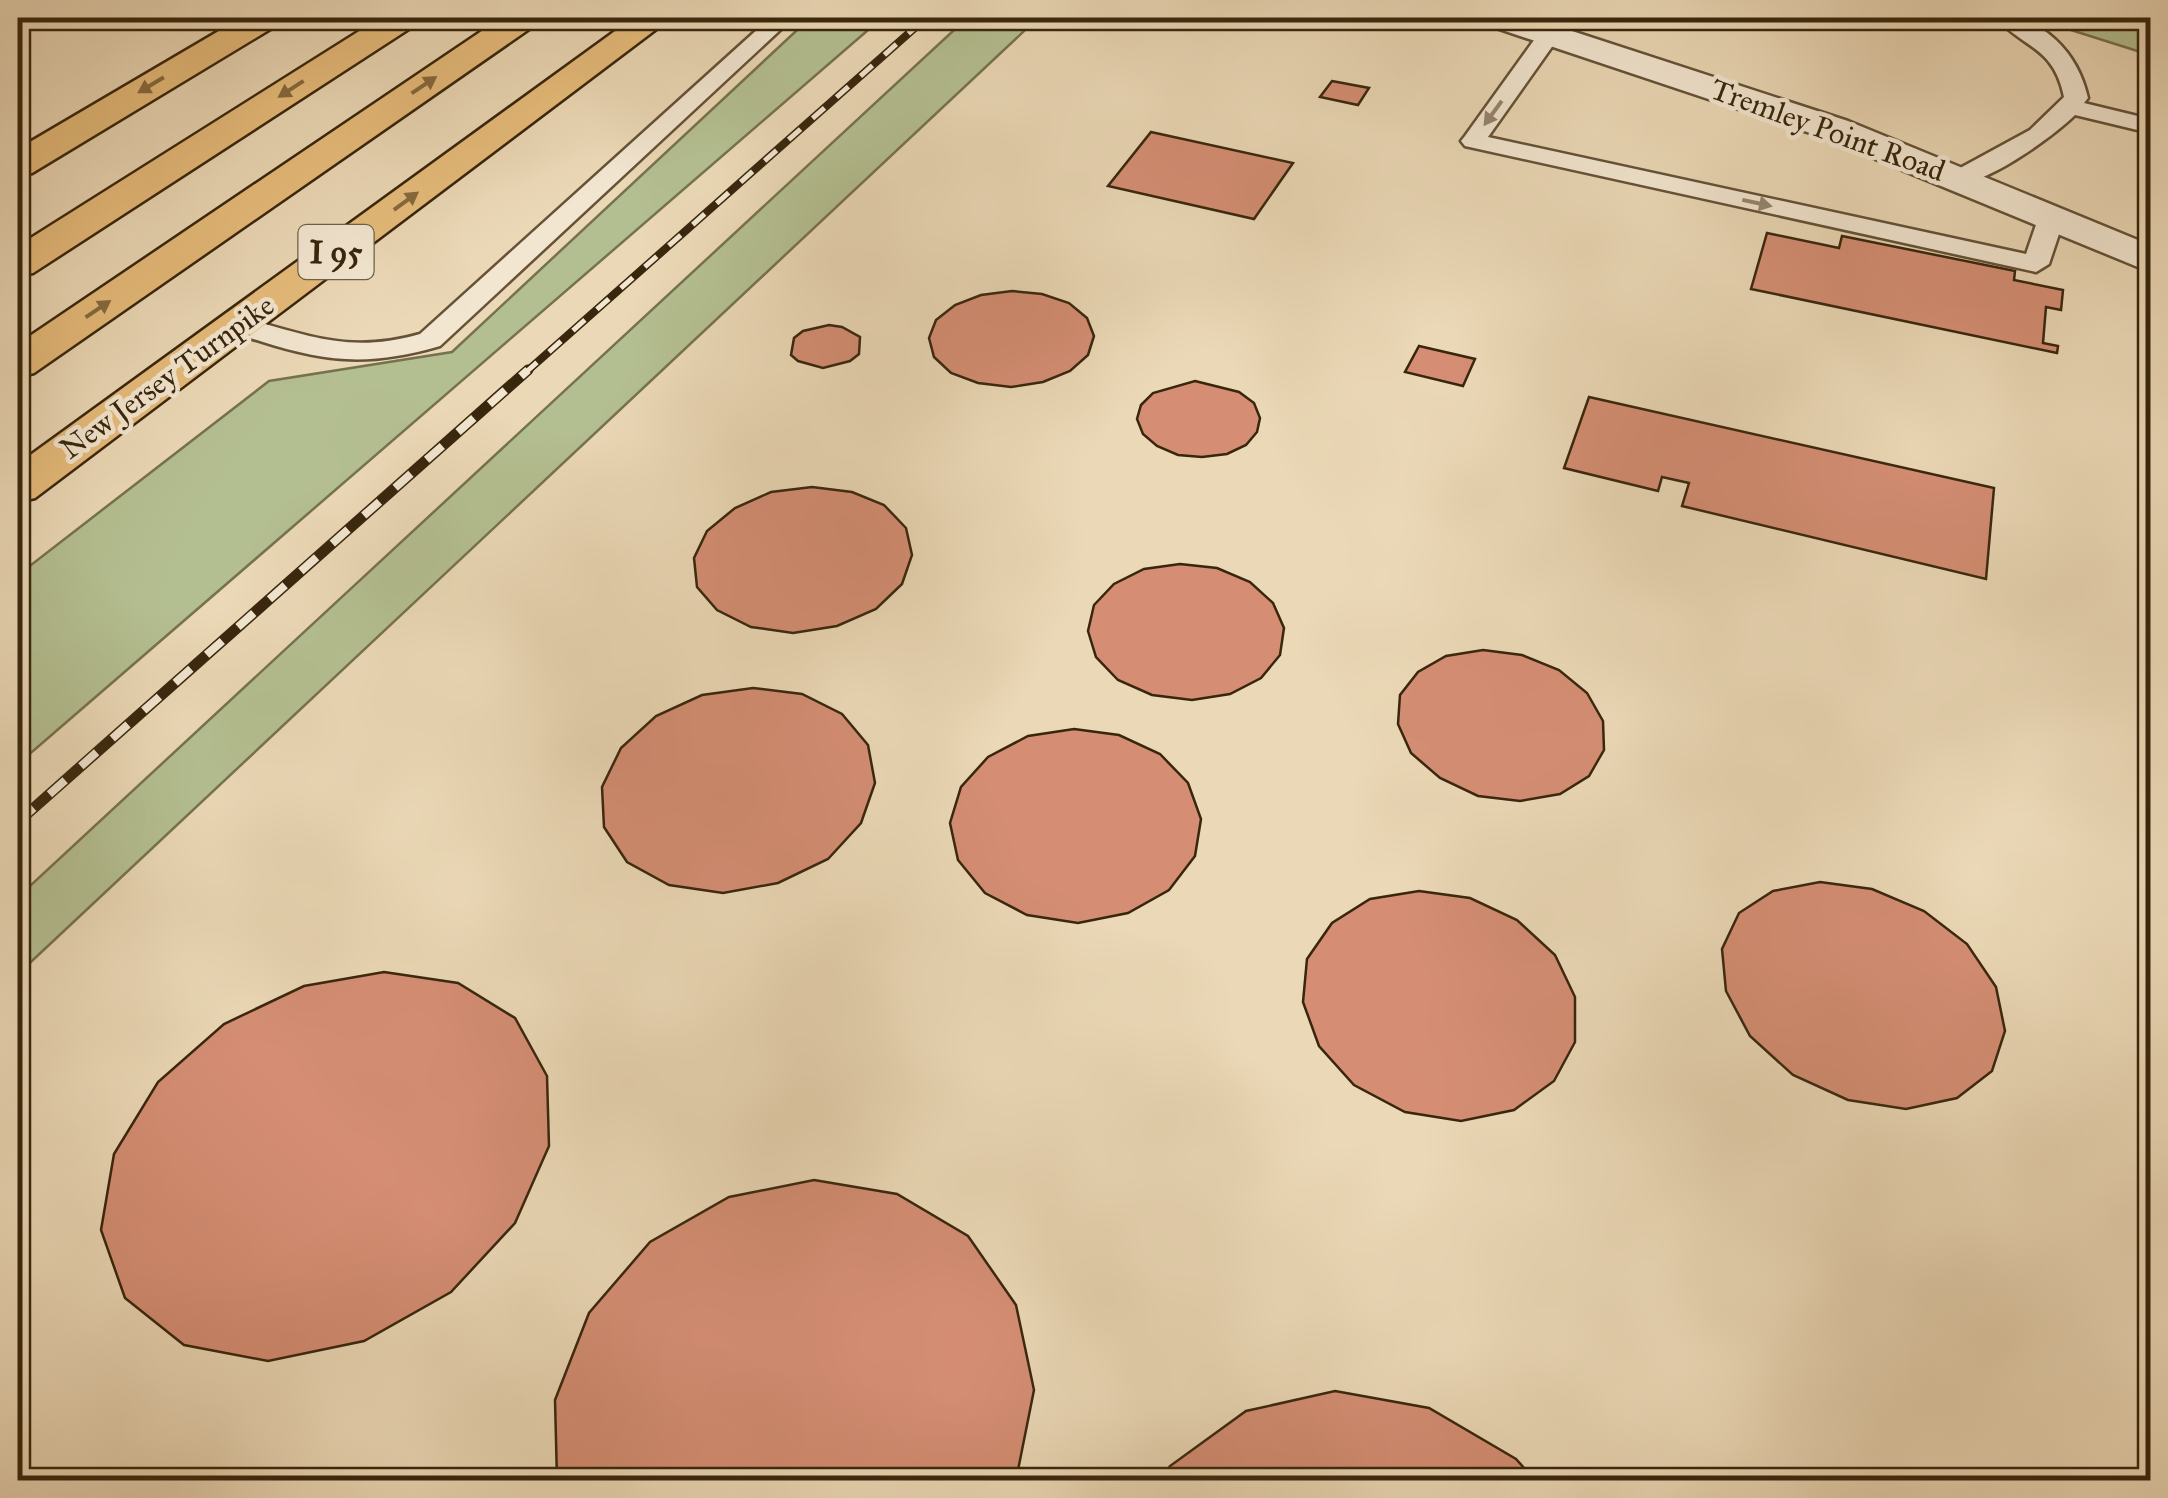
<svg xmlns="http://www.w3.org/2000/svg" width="2168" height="1498" font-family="'IM FELL Great Primer',serif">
<rect width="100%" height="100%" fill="#ebd8b6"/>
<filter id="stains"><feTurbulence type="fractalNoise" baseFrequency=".002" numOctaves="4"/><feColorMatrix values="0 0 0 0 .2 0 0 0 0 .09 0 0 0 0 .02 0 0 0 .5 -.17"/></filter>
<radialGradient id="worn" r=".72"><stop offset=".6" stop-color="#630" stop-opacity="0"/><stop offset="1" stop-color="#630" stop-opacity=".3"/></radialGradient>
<g fill="#b4bf91" stroke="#76724f" stroke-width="2.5">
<polygon points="810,18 882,18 18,764 18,575 269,381 452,352"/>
<polygon points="967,18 1038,18 18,974 18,897"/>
<polygon points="2033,18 2150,18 2150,55"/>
</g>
<g fill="#d58e74" stroke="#38260d" stroke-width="2.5">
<polygon points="1332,81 1369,88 1358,105 1320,97"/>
<polygon points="1151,132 1293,163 1254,219 1108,186"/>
<polygon points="1767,233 1839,248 1842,236 2015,271 2014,280 2063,290 2061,310 2046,307 2043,343 2058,346 2057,353 1751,289"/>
<polygon points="1012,291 1042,294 1069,303 1087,318 1094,336 1088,355 1070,371 1043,382 1011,387 978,383 951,373 934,357 929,338 936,320 955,305 981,295"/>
<polygon points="829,325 842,327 860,337 859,354 850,361 823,368 798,361 791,355 794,338 803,331"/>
<polygon points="1419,346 1475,359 1463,386 1405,372"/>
<polygon points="1195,381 1239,392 1254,403 1260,418 1257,432 1246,445 1227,454 1202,457 1178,455 1157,446 1143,434 1137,419 1141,405 1153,393"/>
<polygon points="1589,397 1994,488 1986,579 1682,506 1689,483 1662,477 1658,491 1564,468"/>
<polygon points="812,487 852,492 884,505 906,528 912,555 902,584 876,609 837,626 793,633 751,627 717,610 697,587 694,558 707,531 735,508 771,492"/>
<polygon points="1180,564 1217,568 1250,582 1273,603 1284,628 1280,655 1261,678 1230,694 1192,700 1152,695 1118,680 1096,657 1088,631 1094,605 1114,584 1144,569"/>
<polygon points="1483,650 1522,655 1559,670 1587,693 1603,721 1604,750 1589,776 1560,794 1520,801 1478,796 1440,778 1411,753 1398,724 1400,695 1418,672 1446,656"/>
<polygon points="753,688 802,694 842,714 868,745 875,783 861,823 828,859 778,883 723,893 669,885 627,862 604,827 602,787 621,748 656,716 702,695"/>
<polygon points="1074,729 1119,735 1160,754 1188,783 1201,819 1195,856 1169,890 1128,913 1078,923 1027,915 985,893 958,860 950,823 961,787 988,757 1028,736"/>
<polygon points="1820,882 1872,889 1924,911 1967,944 1996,987 2005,1031 1992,1071 1957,1098 1906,1109 1848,1100 1793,1075 1750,1036 1726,991 1722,949 1739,913 1773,891"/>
<polygon points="1419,891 1470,898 1517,920 1555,955 1575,997 1575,1042 1554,1081 1514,1110 1461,1121 1405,1112 1354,1085 1319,1046 1303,1002 1307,959 1332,923 1370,899"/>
<polygon points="384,972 458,983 515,1018 547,1076 549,1146 515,1223 451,1292 364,1341 268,1361 184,1345 125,1298 101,1230 114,1154 158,1082 224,1024 304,986"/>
<polygon points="814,1180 897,1194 968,1236 1016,1305 1034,1390 1016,1480 557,1480 555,1400 589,1313 650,1242 729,1197"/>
<polygon points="1335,1391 1429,1408 1516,1459 1535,1480 1161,1480 1170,1466 1246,1411"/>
</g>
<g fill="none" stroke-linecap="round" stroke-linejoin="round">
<defs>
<g id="lane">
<path d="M 770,18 L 793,18 L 440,346 C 371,366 328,363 260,341 C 247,337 232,335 224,325 L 238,317 C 307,334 347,355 420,334 Z"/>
<path d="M 1996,18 C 2043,15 2078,53 2088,98 L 2084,103 L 2150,119 L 2150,133 L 2075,115 C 2054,136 1980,190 1951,183 L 1948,178 L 1951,173 L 2030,130 L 2064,97 C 2054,47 2025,49 1996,18 Z"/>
<polygon points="1550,27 1561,34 1488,137 2026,254 2039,216 2052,208 2065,216 2049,264 2036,272 1465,146 1461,141 1465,136 1542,29"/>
</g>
<polygon id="street" points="1482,18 1532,18 1848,121 2150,245 2150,272 1822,137 1487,25"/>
<g id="highway">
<polygon points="241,18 282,18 277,25 32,173 18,176 18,149"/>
<polygon points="380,18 420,18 415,25 33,273 18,276 18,246"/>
<polygon points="501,18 540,18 535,25 34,373 18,377 18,344"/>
<polygon points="633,18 671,18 35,498 18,502 18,464"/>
</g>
</defs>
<use href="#lane" stroke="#655237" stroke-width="5"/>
<use href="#street" stroke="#655237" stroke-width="5"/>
<use href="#highway" stroke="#38260d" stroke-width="5"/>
<use href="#lane" fill="#f2e6d0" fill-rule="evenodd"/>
<use href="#street" fill="#f2e6d0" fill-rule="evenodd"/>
<use href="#highway" fill="#e6bc7b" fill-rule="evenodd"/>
<defs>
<polyline id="rail-far1" points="525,373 926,18"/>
<polyline id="rail" points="18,822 528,370"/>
</defs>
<use href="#rail-far1" stroke="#38260d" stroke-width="8"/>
<use href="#rail" stroke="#38260d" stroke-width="11"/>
<use href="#rail-far1" stroke="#f2e6d0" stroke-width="5" stroke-dasharray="16" stroke-linecap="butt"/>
<use href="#rail" stroke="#f2e6d0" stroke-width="8" stroke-dasharray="21" stroke-linecap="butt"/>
</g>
<defs><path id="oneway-solid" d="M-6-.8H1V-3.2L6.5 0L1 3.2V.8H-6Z" transform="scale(2.5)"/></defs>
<g fill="#866a3e">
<use href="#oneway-solid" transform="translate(151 85) rotate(149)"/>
<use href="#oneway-solid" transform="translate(424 85) rotate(-34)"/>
<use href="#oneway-solid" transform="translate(291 89) rotate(147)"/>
<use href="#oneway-solid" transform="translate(406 201) rotate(-36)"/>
<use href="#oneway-solid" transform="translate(98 309) rotate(-34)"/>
</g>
<g fill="#95866e">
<use href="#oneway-solid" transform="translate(1493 113) rotate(126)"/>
<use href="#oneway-solid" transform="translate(1757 203) rotate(12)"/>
</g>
<g text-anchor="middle" stroke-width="9" stroke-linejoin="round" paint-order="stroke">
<g font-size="30" fill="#38260d" stroke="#f2e6d0">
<text transform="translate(1828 130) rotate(20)" y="10">Tremley Point Road</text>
<text transform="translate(167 377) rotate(-36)" y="10">New Jersey Turnpike</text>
</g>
<rect fill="#f2e6d0" stroke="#706048" stroke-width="2.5" x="298.5" y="225" width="75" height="54" rx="8"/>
<g font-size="32" font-weight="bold" fill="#38260d">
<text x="336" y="263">I 95</text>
</g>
</g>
<rect width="2168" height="1498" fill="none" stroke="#ebd8b6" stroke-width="60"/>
<rect x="20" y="20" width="2128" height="1458" fill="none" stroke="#38260d" stroke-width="5"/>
<rect x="30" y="30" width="2108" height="1438" fill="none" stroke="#38260d" stroke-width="2.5"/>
<rect width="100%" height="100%" filter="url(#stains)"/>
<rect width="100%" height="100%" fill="url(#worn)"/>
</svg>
